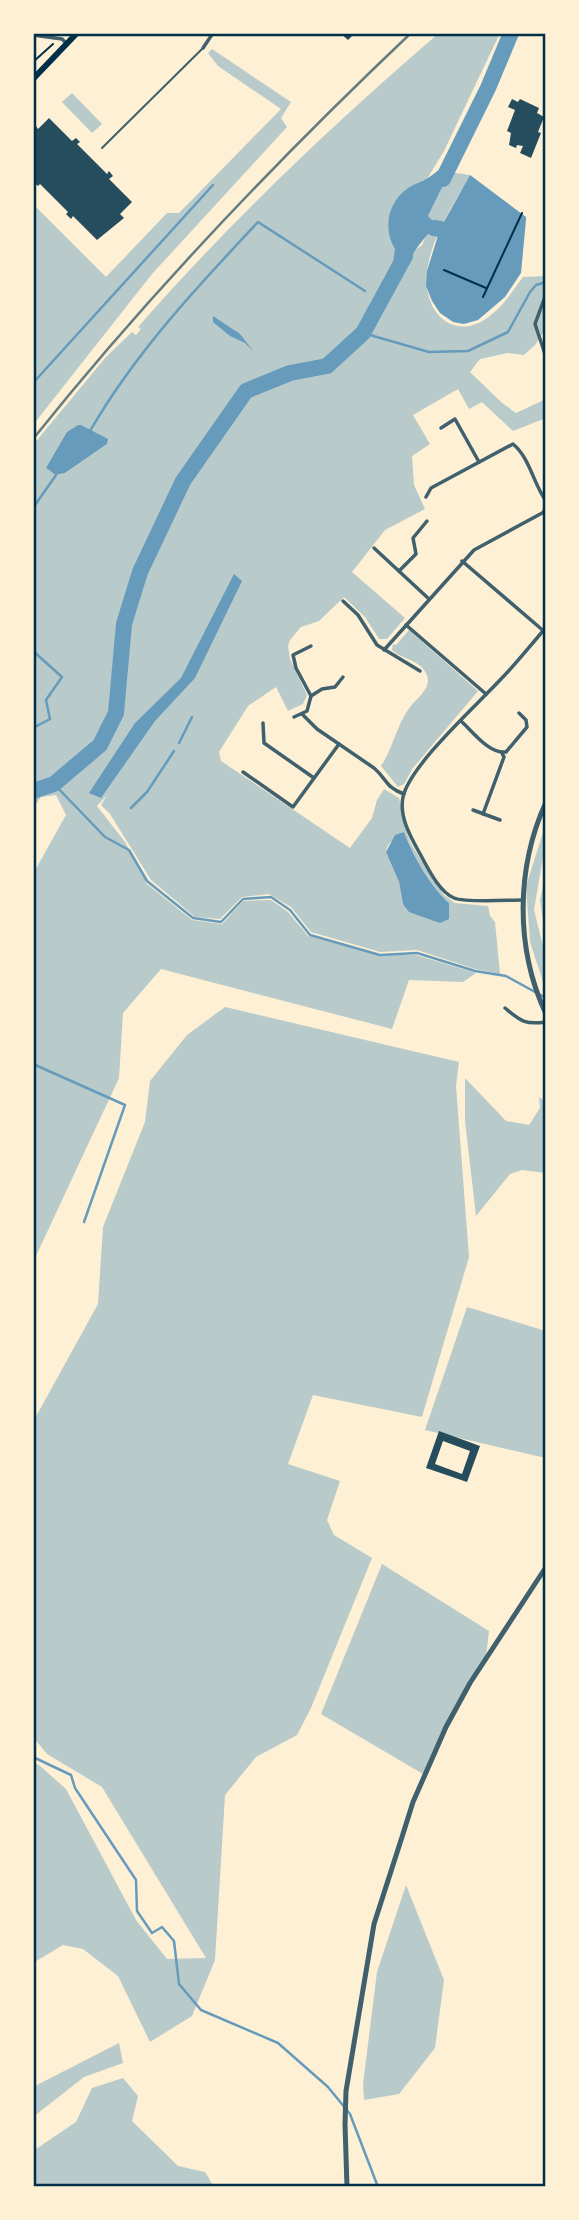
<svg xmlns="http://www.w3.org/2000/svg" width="579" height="2220" font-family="'Asap Condensed',sans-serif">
<rect width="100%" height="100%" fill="#fdf0d5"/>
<g fill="#b9caca" fill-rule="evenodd">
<path d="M 439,33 L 500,33 L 444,151 L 427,179 L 405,190 L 392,270 L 422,245 L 426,235 L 434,228 L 428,216 L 449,172 L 470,175 C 453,206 430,238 427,274 C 423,314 456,344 491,315 C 504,305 513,290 523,277 L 546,276 L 546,328 L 535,345 L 524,355 L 508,353 L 480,359 L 470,372 L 501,402 L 516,413 L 546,399 L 546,418 L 513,431 L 482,402 L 469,409 L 458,389 L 413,415 L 430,444 L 412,456 L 414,485 L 425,509 L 385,530 L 352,572 L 405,618 L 387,639 L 379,639 L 365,617 L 344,597 L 319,621 L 301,627 L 290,640 L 288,646 L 290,659 L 307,695 L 303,704 L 288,711 L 276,687 L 248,706 L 219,752 L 221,761 L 350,848 L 372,818 L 377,800 L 384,789 L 399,798 L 406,831 L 411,844 L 444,895 L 455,903 L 488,906 L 490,916 L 495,922 L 500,974 L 475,969 L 417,950 L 380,952 L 311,932 L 291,907 L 269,894 L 242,897 L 220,919 L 195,917 L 151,880 L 110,814 L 101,805 L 107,795 L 97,806 L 125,842 L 147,884 L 192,920 L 222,924 L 243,901 L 271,900 L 288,912 L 308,936 L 380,955 L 416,955 L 476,973 L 463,982 L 409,980 L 392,1029 L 161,969 L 123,1013 L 119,1078 L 35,1258 L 33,1284 L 33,874 L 66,815 L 56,795 L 41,797 L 33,808 L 33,445 L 106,357 L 132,332 L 136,335 L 141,329 L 138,327 C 231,221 332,125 439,33 ZM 107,444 L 65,473 L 57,475 L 46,468 ZM 404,832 C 413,856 430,886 449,903 L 403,904 L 399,882 L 386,852 C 387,842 396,838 404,832 Z"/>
<polygon points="212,49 291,102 281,118 287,127 152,274 33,425 33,204 106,277 167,213 179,213 281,109 218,66 208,53"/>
<polygon points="72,93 102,124 92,133 62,102"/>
<path d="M 409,630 L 478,691 L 413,768 L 404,784 L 398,787 L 381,766 C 393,748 397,724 410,707 C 417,698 432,688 427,675 C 420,659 403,660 392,650 L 393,644 L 396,645 Z"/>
<polygon points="546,823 546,839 534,910 546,958 546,991 530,942 526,886"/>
<polygon points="546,872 546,943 540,900"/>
<polygon points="225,1007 459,1062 456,1086 469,1257 422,1417 313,1395 288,1464 340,1481 327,1520 334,1535 372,1558 311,1708 297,1735 256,1757 225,1795 215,1960 192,2016 150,2042 118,1976 83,1949 63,1945 33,1963 33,1763 39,1765 66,1789 136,1920 167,1959 206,1958 102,1787 47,1754 33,1737 33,1422 98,1304 103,1227 145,1122 150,1081 187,1035"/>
<polygon points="465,1078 506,1121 529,1125 540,1108 539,1097 546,1102 546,1173 522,1170 510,1174 476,1216 465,1121"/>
<polygon points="467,1307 546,1331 546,1458 425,1430"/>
<polygon points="382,1564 489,1631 486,1657 423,1774 321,1714"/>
<polygon points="406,1885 444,1980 435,2048 399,2094 364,2100 363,2084 377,1972"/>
<polygon points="119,2043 123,2063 84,2077 33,2117 33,2087"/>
<polygon points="123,2078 138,2096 132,2121 178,2166 205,2172 214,2187 33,2187 33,2151 76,2122 92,2088"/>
</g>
<g fill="#669bbc">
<path d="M 452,162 L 447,177 L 428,216 L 433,221 L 434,228 C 419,241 411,261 395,275 L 392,270 L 395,249 C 383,229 387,203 408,188 C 414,184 422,182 428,178 C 436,173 442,166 452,162 Z"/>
<polygon points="470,175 526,217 526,220 521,273 505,297 478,320 464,324 453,322 440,313 432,301 426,286 427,271 440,229"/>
<polygon points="213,316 240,334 254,352 245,343 230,336 213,322"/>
<polygon points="78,425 81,425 108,439 107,444 65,473 56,475 46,468 67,432"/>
<polygon points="234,574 242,581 195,678 155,721 101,798 89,793 135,723 181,678"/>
<path d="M 404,832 C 413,856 430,886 449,903 L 449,919 L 440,923 L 409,912 L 403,904 L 399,882 L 386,852 L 395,835 Z"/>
</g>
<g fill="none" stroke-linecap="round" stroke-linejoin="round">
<g stroke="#669bbc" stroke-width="2.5">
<polyline points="363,333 429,352 468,351 508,332 530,292 536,285 546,282"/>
<polyline points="33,383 213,185"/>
<path d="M 90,431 C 135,353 197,287 258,222 L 365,291"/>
<polyline points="33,508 56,475"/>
<polyline points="33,651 62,677 46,700 50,719 33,728"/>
<polyline points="179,743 192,717"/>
<polyline points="54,784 105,837 129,850 147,881 193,918 221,922 243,899 271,897 290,910 310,935 380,955 417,953 475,971 506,976 546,998"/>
<polyline points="131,808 147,792 174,751"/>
<polyline points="33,1064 125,1105 84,1222"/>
<polyline points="33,1757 71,1775 75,1788 136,1880 137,1911 152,1933 162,1927 174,1941 179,1984 201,2010 278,2043 328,2087 350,2114 378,2187"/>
</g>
<g stroke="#669bbc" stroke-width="16">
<polyline points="443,179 488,88 511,33"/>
<polyline points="434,228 440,229"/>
<polyline points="33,791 54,784 100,745 116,713 124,624 140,572 183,481 246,391 290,373 327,366 363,333 405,256"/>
</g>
</g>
<g fill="#264d5e" fill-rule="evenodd">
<polygon points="340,33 355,33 348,40"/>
<polygon points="512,99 518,102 520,99 539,108 537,113 544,117 538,132 541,133 531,158 520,153 523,146 517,145 516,148 509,145 511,133 507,131 515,110 508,107"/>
<polygon points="49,118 72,141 76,138 80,142 77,144 107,174 109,171 113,176 109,179 132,202 120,214 124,218 97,240 73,216 71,219 66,214 68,212 40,184 38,186 33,182 33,129 36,126 38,129"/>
<path d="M 439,1431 L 480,1446 L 467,1482 L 426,1468 ZM 443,1441 L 470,1451 L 462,1474 L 435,1464 Z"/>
</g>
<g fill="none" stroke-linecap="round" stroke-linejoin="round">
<g stroke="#003049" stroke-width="2">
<polyline points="33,62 53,44"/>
<polyline points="444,270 486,288"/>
<polyline points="483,297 522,213"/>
</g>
<polyline stroke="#3f606c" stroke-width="2" points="102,148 202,49"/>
<g stroke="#3f606c" stroke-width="3.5">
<polyline points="33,35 62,39 67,44"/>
<polyline points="203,48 213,33"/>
<polyline points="546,294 535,324 546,357"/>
<polyline points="441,428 455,419 479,462"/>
<path d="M 426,497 L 431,488 L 513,444 C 530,458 533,483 546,501 L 544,512"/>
<polyline points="374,548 429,599"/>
<polyline points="462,561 546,633"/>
<polyline points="399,571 416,554 413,538 427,521"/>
<polyline points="343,601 358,615 377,645 420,671"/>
<polyline points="406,625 486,694"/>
<polyline points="311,646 293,655 296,668 311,696 322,689 335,687 343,677"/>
<polyline points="384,650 474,550 544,512 546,513"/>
<path d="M 302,714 L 317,729 L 374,768 C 387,779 386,788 404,794"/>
<polyline points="294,717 307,711 311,696"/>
<path d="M 461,721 C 473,732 489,754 506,752 L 527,727 L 526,720 L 519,713"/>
<polyline points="263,723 264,743 314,778"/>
<polyline points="243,772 293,807 339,744"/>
<polyline points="473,810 500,820"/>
<polyline points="483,814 504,757 502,753"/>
<path d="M 523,900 C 507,900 466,903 454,898 C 438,891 427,866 419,852 C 410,836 399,816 403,797 C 410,765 477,705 501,679 C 516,664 529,647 543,631"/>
<path d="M 505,1008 C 521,1021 524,1025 546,1022"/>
</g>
<g stroke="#3f606c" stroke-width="5">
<path d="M 546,802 C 516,868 515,948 546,1014"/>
<polyline points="347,2187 345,2124 346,2091 374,1924 402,1837 413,1802 446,1727 470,1683 546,1567"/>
</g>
<polyline stroke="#003049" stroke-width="6" points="33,79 77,33"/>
<path stroke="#657d81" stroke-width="2.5" d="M 33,439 C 149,294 276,161 411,33"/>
</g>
<rect width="579" height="2220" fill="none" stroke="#fdf0d5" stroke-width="70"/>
<rect x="35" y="35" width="509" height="2150" fill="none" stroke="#003049" stroke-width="2.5"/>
</svg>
